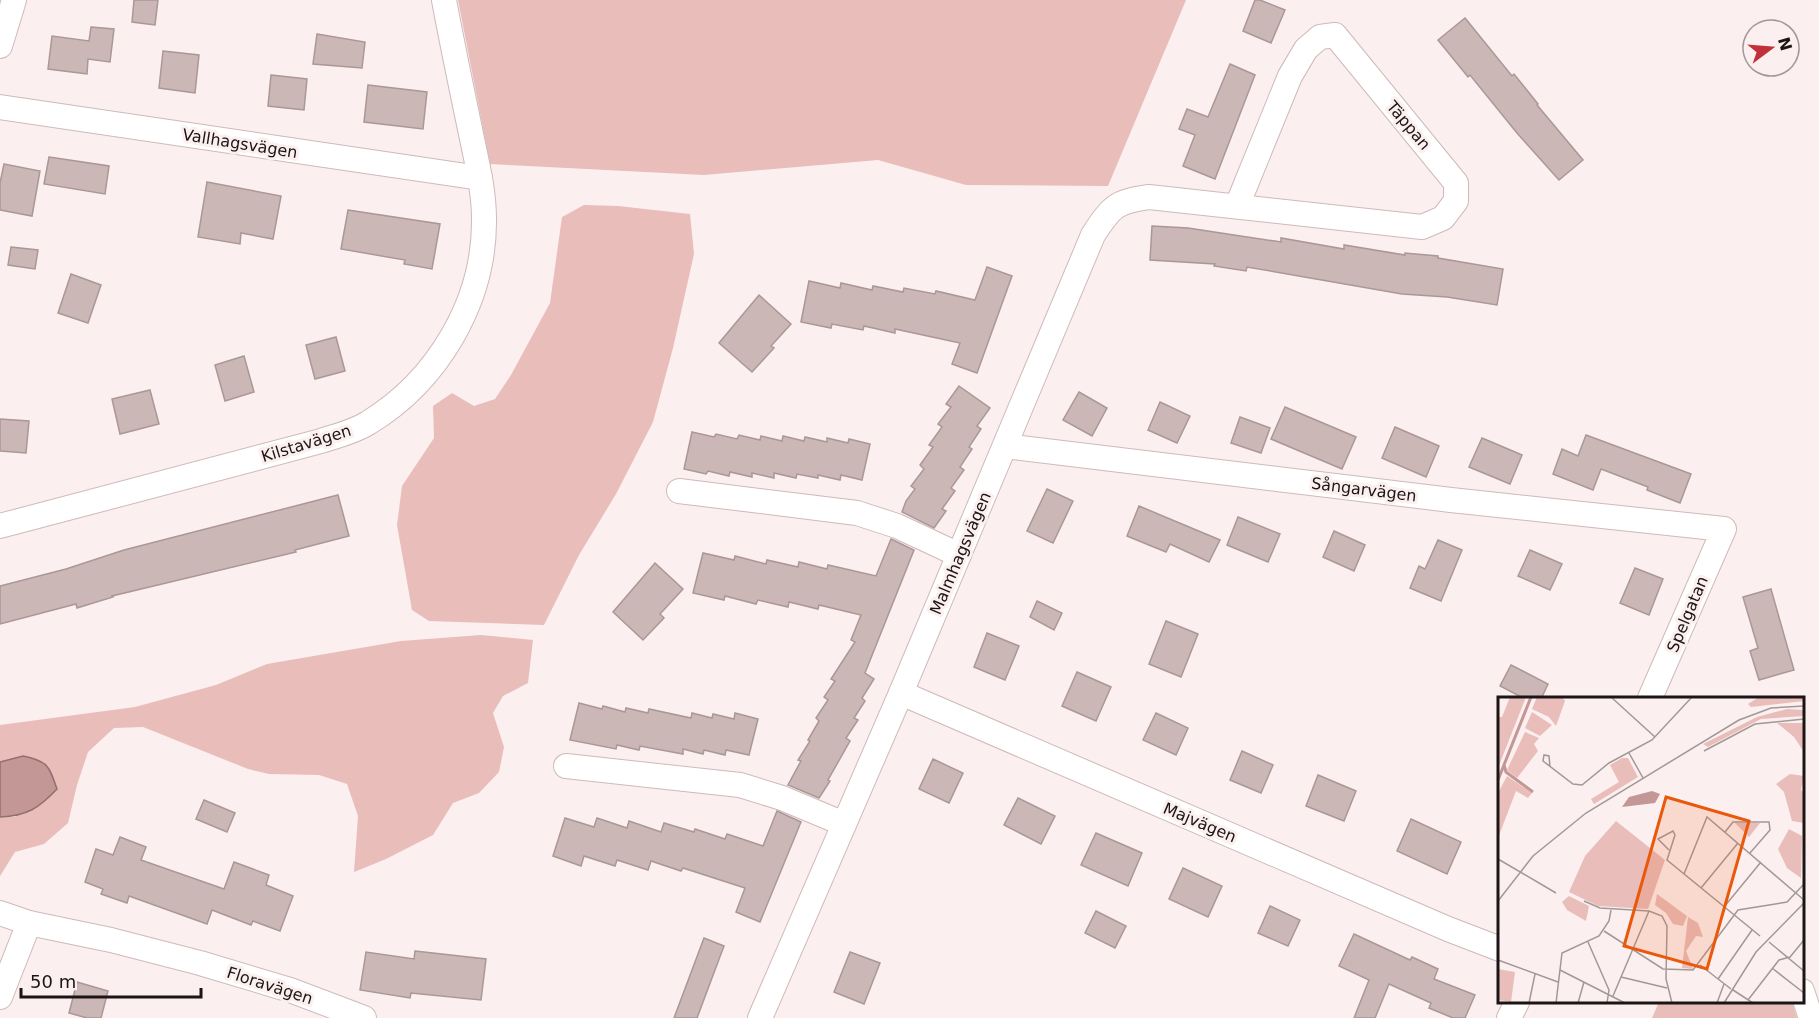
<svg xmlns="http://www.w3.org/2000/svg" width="1819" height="1018" font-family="'DejaVu Sans',sans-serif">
<rect width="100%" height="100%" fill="#fcefef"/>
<g fill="#e9bdba">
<polygon points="458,0 1186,0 1108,186 966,185 878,160 704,175 490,164"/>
<polygon points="584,205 618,206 690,214 694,254 673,348 653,422 616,494 579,555 544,625 429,621 412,610 397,525 402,486 434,438 433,406 452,393 474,406 495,399 511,375 550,303 562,217"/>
<polygon points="481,635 533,640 528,683 503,696 493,713 504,747 499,772 479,793 453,803 433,835 386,859 354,872 358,816 347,784 319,775 269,774 248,769 143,727 114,728 88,752 77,785 68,823 44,844 15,852 0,876 0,817 16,817 23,756 0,762 0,725 135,707 216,685 267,664 401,641"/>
<polygon points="1659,1002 1792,1002 1797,1018 1652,1018"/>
</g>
<path fill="#c39795" stroke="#91706f" stroke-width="1.5" d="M 23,756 C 48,761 49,766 57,789 C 39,808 27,816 0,817 L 0,762 Z"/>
<g fill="#cbb7b6" stroke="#aa9796" stroke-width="1.5">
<polygon points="134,0 158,0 155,25 132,22"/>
<polygon points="1255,0 1260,0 1285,10 1271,43 1243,31"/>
<polygon points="1465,18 1512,76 1514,74 1538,104 1537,105 1583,160 1559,180 1517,133 1470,75 1468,77 1438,40"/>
<polygon points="91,27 114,29 110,62 88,59 87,74 48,69 52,36 89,41"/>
<polygon points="317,34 365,42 362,68 313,64"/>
<polygon points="163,51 199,55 195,93 159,88"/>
<polygon points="1230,64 1255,75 1215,179 1183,166 1195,135 1179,129 1187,109 1208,117"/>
<polygon points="271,75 307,79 304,110 268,106"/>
<polygon points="368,85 427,92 423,129 364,122"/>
<polygon points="49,157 109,166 105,194 44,184"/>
<polygon points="4,164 40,171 32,216 0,210 0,183"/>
<polygon points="207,182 281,196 273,239 241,233 240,244 198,237"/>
<polygon points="348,210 440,224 432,269 404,264 405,260 341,249"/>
<polygon points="1152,226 1188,228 1281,242 1281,238 1344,249 1344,245 1405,255 1405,253 1438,256 1438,258 1503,269 1497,305 1447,297 1402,294 1247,267 1246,271 1214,266 1215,264 1150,260"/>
<polygon points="11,247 38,250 35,269 8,265"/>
<polygon points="987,267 1012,276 977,373 952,364 960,343 895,329 895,333 864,326 863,330 832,324 831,328 801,322 809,281 840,288 841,283 872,290 873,286 903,292 904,288 935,294 936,291 975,300"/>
<polygon points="71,274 101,285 88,323 58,313"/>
<polygon points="759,295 791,324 771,346 774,348 752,372 719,343"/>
<polygon points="336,337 345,371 315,379 306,345"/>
<polygon points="244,356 254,392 225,401 215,365"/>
<polygon points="959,386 990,408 977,426 981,429 969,447 972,449 960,467 964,470 951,488 955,491 942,509 946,511 934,528 902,512 906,501 915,489 911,486 924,469 920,465 933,447 929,445 942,427 938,424 951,407 946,404"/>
<polygon points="150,390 159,424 120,434 112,399"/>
<polygon points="1079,392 1107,408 1092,436 1063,420"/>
<polygon points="1160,402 1190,416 1177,443 1148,430"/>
<polygon points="1285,407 1356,437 1342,469 1271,439"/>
<polygon points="1240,417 1270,428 1261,453 1231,443"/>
<polygon points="0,419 29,421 26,453 0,451"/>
<polygon points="1395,427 1439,446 1426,477 1382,458"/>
<polygon points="692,432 714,437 716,434 737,439 739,435 760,440 761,436 782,441 783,436 804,441 805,437 827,442 827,438 848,443 849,439 870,444 862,480 841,475 840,480 818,475 818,478 797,474 796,478 774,473 774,478 752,473 752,477 730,472 729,476 708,471 706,474 684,469"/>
<polygon points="1586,435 1691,474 1680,503 1647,490 1648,487 1601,469 1593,490 1553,474 1562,449 1578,456"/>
<polygon points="1482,438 1522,455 1510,484 1469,467"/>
<polygon points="1047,489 1073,501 1053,543 1027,531"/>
<polygon points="338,495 349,536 295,550 296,552 112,596 113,597 77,608 76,604 0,624 0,586 66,569 124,550"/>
<polygon points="1139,506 1220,540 1209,562 1170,544 1166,552 1127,536"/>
<polygon points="1238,517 1280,534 1268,562 1227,545"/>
<polygon points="1334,531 1365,545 1354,571 1323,557"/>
<polygon points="891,539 914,550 865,673 874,679 862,698 865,701 854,718 858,720 846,738 850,741 828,780 830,781 819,798 788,785 801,761 798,760 810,741 808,740 819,721 816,718 828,700 824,697 835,681 831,679 855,642 851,640 861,615 819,605 818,609 789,602 788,607 758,600 756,604 725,596 724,600 693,593 703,553 734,560 735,556 766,564 767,560 798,567 799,562 827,569 828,565 876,576"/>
<polygon points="1438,540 1462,550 1441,601 1410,588 1419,566 1425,569"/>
<polygon points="1530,550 1562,564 1550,590 1518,576"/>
<polygon points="655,563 683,589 660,614 664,618 643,640 613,612"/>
<polygon points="1635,568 1663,579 1649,615 1620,603"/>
<polygon points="1771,589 1794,670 1759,680 1750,651 1758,648 1743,597"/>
<polygon points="1037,601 1062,613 1054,630 1030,617"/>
<polygon points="1166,621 1198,634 1181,677 1149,664"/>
<polygon points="987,633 1019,646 1005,680 974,667"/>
<polygon points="1511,665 1548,684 1541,699 1525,699 1500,686"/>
<polygon points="1077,672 1111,687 1096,721 1062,706"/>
<polygon points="579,703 602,709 603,706 625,712 626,708 648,713 649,709 691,718 692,713 712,718 713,714 734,719 735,713 758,719 749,755 726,750 725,755 704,750 703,754 683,749 683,754 640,746 639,750 617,745 616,749 570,740"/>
<polygon points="1156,713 1188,728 1176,755 1143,740"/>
<polygon points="1242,751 1273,765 1261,793 1230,780"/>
<polygon points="933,759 963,773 949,803 919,789"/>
<polygon points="1318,775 1356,791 1344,821 1306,806"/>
<polygon points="1018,798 1055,816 1041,844 1004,825"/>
<polygon points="204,800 235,813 227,832 196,819"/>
<polygon points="777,811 801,822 760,922 736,912 745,888 683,868 681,871 651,861 648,870 617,860 615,866 584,856 581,866 553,856 565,818 594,827 597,818 627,828 629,821 661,832 664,823 694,832 695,829 725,839 727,834 763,846"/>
<polygon points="1411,819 1461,842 1447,874 1397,851"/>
<polygon points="1096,833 1142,853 1128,886 1081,865"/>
<polygon points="120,837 146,847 141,860 224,889 234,862 269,875 266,885 293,896 280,931 253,921 251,925 212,910 207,924 129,896 127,903 101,894 103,889 85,882 96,849 113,855"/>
<polygon points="1183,868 1222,886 1208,917 1169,899"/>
<polygon points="1270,906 1300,920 1288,946 1258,933"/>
<polygon points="1096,911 1126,926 1115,948 1085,933"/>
<polygon points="1354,934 1410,960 1412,957 1438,969 1434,979 1475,995 1465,1018 1453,1018 1429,1008 1431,1003 1389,984 1375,1018 1354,1018 1369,980 1339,966"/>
<polygon points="704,938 724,946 697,1018 674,1018"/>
<polygon points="415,951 486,959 481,1000 411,993 410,998 360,990 366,952 414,959"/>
<polygon points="850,952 880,963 864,1004 834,992"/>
<polygon points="77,982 108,991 101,1018 87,1018 69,1013"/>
</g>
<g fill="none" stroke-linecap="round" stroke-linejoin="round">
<defs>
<g id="minor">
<polyline points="0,46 14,0"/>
<polyline points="0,107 480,178"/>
<polyline points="1005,446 1451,500 1724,529 1650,698"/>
<polyline points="679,491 857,513 897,526 959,555"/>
<path d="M 0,526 L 321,441 C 336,436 354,432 368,423 C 437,381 485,302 484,219 C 484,189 476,159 470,129 C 461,86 452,43 444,0"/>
<polyline points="901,693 1448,929 1500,949"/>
<polyline points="566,766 740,785 782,798 844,824"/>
<polyline points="0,913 29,923 111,940 200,963 290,990 364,1018"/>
<polyline points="1802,991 1811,1018"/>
<polyline points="0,997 29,923"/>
<path d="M 760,1018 L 901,693 L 1093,235 C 1111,207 1116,201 1149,197 L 1422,227 L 1443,218 L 1456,201 L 1456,183 L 1335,35 L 1320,37 L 1306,49 L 1290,76 L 1237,206"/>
<polyline points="1509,1018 1517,1002"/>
</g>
</defs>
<use href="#minor" stroke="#cebab9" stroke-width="26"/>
<use href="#minor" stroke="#fff" stroke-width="24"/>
</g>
<g text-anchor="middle" stroke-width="6" stroke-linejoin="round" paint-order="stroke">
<g font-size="16" fill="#1c1515" stroke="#fcefef">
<text transform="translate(1409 125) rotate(50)" y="6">Täppan</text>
<text transform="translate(240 143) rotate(9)" y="6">Vallhagsvägen</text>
<text transform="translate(306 443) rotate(-17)" y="6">Kilstavägen</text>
<text transform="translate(1364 489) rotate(7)" y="6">Sångarvägen</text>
<text transform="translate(960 553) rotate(-67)" y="6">Malmhagsvägen</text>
<text transform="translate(1687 614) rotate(-67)" y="6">Spelgatan</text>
<text transform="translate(1200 822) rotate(23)" y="6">Majvägen</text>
<text transform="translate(270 985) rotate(18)" y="6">Floravägen</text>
</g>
</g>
<g transform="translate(1498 697)">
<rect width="306" height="306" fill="#fcefef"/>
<path d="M 12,0 L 28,0 L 0,71 L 0,20 L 4,20 ZM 39,0 L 64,0 L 67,4 L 58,29 L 51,20 L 34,12 ZM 261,0 L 306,0 L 306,4 L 253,10 L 250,7 ZM 289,12 L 306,13 L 306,19 L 263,22 L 210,50 L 205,47 L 259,20 ZM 34,15 L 54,28 L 42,39 L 27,31 ZM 279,26 L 306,26 L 306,55 L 296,40 ZM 27,35 L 41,41 L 36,47 L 40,54 L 19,81 L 9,73 ZM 124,61 L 130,61 L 140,80 L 96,107 L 93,102 L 121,85 L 112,68 ZM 292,77 L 306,79 L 303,93 L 306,96 L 306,126 L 294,124 L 286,95 L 278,87 ZM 9,79 L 34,96 L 30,101 L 18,94 L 0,141 L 0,96 ZM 118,124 L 167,163 L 150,212 L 100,209 L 71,195 L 87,159 ZM 237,126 L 262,126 L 251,140 ZM 291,132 L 304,139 L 303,181 L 289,171 L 280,152 ZM 159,197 L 189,219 L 185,229 L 175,227 L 168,216 L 157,208 ZM 71,199 L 91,209 L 88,224 L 69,213 L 64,205 ZM 190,220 L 200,226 L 205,240 L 198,239 L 188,254 L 195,272 L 184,271 ZM 0,272 L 17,275 L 13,305 L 0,303 Z" fill="#e9bdba"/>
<path d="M 154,94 L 162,97 L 157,106 L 124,110 L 131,100 Z" fill="#c39795"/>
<path fill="none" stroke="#c39795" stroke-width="3" d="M 6,68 L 8,75 L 35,95M 0,83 L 33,0"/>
<path fill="none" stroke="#a29898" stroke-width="1.5" d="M 113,0 L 157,40M 206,54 L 257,27 L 306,22M 131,56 L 145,81M 52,70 L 51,59 L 46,58 L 45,64 L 75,87 L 84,88 L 111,66 L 154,43 L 194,0M 227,135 L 235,125 L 271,125 L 272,133 L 252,156M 171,153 L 160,142 L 175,134 L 177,138 L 169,163 L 262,239M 0,162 L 58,196M 186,177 L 209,120 L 306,203M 203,191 L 240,146M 0,204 L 35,159 L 88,116 L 241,23 L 273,11 L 306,9M 86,204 L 102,211 L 151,214 L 164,219 L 169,229 L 168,282 L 174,306M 226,210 L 263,165M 106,234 L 165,272 L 195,273 L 240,213 L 289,205 L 306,187M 90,245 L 111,293 L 109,306M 271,245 L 306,274M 0,263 L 60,285M 202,268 L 233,292M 274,271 L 306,296M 62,273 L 127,306M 123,280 L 169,291M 220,282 L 254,233M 235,293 L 255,306M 115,299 L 151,214M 250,303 L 281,263 L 292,260 L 306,243M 31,306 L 37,277M 58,306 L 64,256 L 101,239 L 111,224 L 113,213M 80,306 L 86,285M 219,306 L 226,287M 226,306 L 258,255 L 306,206"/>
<path fill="#e8590c" fill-opacity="0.15" stroke="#e8590c" stroke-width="3" d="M 168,100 L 251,124 L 209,272 L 126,249 Z"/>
<rect width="306" height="306" fill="none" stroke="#1c1515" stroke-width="3"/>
</g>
<g transform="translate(1771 48) rotate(74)"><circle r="28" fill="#fcefef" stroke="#a29898" stroke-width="1.5"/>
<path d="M0-4.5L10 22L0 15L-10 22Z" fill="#c1313c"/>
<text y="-9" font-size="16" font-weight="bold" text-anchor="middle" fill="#1c1515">N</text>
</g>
<path d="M21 988v9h180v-9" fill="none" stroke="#1c1515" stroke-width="3"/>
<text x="30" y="988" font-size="18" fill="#1c1515" stroke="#fcefef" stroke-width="4.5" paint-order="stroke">50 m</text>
</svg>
